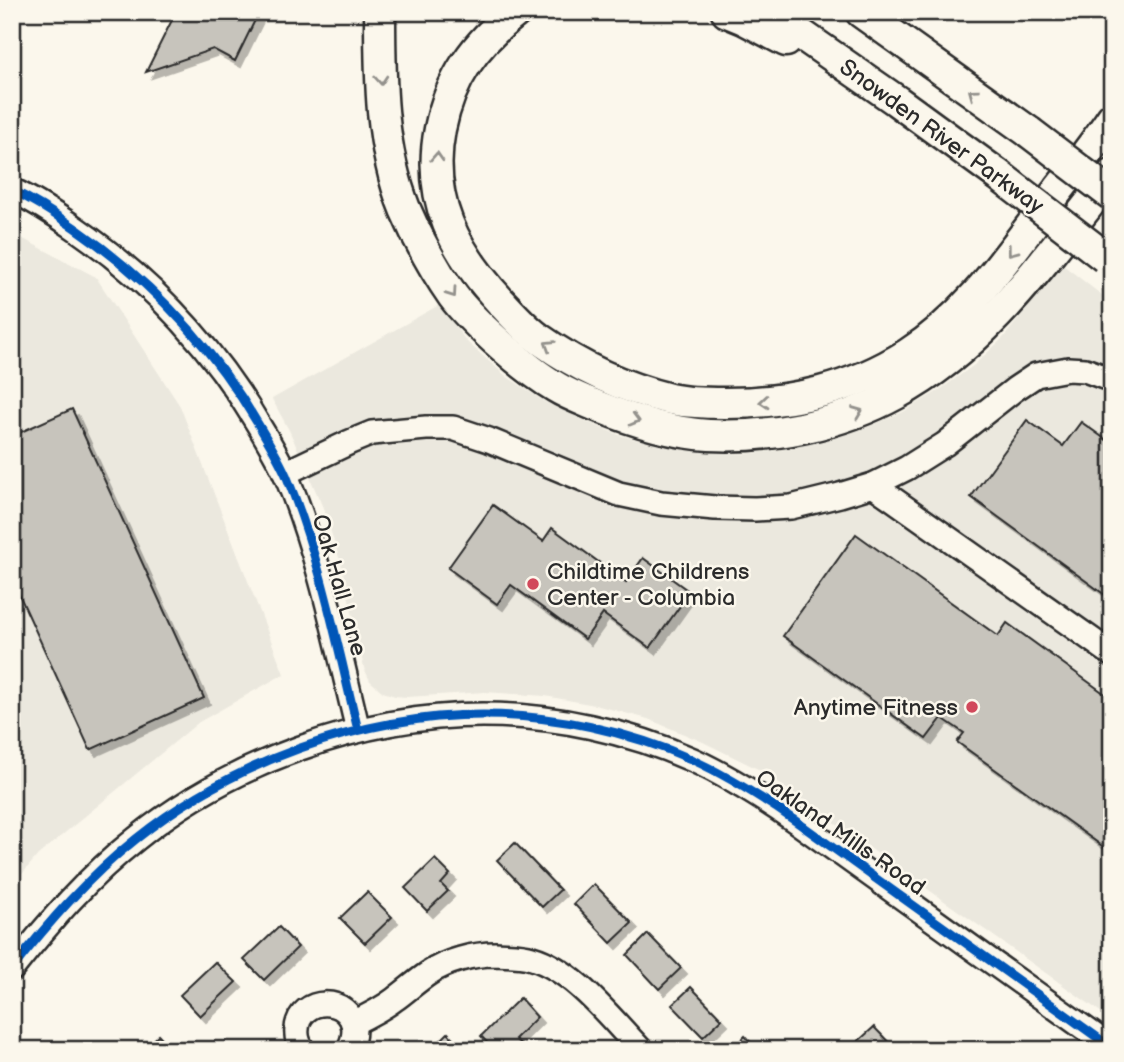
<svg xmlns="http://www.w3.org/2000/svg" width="1124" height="1062" font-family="'Balsamiq Sans',sans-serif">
<defs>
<filter id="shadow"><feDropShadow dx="6" dy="6" stdDeviation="0" flood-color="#0004"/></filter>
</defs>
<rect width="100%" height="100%" fill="#fbf7ec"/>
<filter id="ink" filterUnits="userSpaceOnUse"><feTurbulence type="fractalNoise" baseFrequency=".0143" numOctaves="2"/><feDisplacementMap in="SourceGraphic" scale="14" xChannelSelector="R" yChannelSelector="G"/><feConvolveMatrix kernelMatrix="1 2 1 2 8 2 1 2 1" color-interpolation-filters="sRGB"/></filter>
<g filter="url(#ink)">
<g fill="#ebe8de">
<polygon points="12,233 96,277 180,406 284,674 199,722 38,855 12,886"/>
<polygon points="1063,265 1112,303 1112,1020 760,770 703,742 648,719 595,705 545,696 485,692 407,697 395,696 383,692 370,681 364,668 342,567 324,510 290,432 272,399 439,305 467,342 506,376 545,402 583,420 619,435 662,446 705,452 746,454 791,448 835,438 868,427 903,412 938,391 974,365 1003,338"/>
</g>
<g fill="#c7c4bc" stroke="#2b2b2b" stroke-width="2" filter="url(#shadow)">
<polygon points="176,12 259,12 235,61 213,49 146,72"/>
<polygon points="72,409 204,698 90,750 12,579 12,436"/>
<polygon points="1027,420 1063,446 1081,422 1112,444 1112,600 971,497"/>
<polygon points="493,505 543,541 552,528 626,582 643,558 690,592 650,648 603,614 585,639 511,585 497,604 448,568"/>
<polygon points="856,534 998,636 1007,623 1112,699 1112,853 957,742 964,733 942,718 926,739 783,636"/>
<polygon points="515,843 560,890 542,907 497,860"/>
<polygon points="435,859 450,874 441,884 448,891 427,911 405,888"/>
<polygon points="594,884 632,923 611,943 574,904"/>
<polygon points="367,892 392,917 365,943 340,918"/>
<polygon points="279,927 298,947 264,980 244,960"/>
<polygon points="648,934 681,968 659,989 627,955"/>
<polygon points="215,962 236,982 200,1016 180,995"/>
<polygon points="691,987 722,1019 703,1037 672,1005"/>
<polygon points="520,998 537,1017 515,1039 526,1049 494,1050 481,1036"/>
<polygon points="874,1027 896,1050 859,1050 854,1045"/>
<polygon points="448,1033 464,1050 438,1050 442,1046 439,1042"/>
<polygon points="159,1035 173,1050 143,1050"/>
<polygon points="745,1036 757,1050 731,1050"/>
</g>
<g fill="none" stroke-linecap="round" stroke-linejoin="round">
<defs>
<g id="minor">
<path d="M 12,190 C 35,201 55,214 75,228 C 150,280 212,346 258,424 C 268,441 278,457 286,475 C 320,557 337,644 358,730"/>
<polyline points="285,473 350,442 372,433 426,428 453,428 489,440 619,494 661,503 715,508 755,509 791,507 840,495 873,485 907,468 945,444 1015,389 1036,375 1068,369 1085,370 1112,380"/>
<polyline points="873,485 1112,654"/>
<path d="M 12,969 C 49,922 88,877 136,839 C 230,763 361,715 483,715 C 554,715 628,731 693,760 C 730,777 764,799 797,822 L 1112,1048"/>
<path d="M 353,1023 C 368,1016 382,1009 395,999 C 406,991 417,981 429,973 C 447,961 473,954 495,954 C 507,955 520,954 532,958 C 574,970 611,1019 641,1050"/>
<path d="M 303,1050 C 298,1043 296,1037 297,1029 C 299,996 351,995 354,1029 C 354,1037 353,1043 348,1050"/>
</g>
<g id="major">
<path d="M 380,12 C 380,78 380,147 405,209 C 418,239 434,269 453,296 C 467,315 486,332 503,347 C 520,362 537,376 556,387 C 569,395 583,400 597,406 C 631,420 671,433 709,435 C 773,438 839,425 896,394 C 988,345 1047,256 1112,175"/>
<path d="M 516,12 C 475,43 450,79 440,129 C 426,200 455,252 501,302 C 513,315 526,330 541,340 C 579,367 625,388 670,399 C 688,403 707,403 725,403 C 792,403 851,390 908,354 C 966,317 1005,260 1046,206 C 1068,177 1092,148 1112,118"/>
<polyline points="727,12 744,19 786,41"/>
<polyline points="769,12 897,101 997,174"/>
<polyline points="861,12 1029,132"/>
</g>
</defs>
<use href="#minor" stroke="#2b2b2b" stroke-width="28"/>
<use href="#major" stroke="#2b2b2b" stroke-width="35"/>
<use href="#minor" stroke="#fbf7ec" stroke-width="23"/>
<use href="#major" stroke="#fbf7ec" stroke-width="30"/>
<defs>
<g id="major-bridge">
<polyline points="1029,132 1112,195"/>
<polyline points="997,174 1105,257"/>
</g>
</defs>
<use href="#major-bridge" stroke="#2b2b2b" stroke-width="35" stroke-linecap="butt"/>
<use href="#major-bridge" stroke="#fbf7ec" stroke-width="30"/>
<defs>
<g id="cycleway">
<path d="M 12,190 C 35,201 55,214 75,228 C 150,280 212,346 258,424 C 268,441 278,457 286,475 C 320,557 337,644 358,730"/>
<path d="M 12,969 C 49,922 88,877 136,839 C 230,763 361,715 483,715 C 554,715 628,731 693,760 C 730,777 764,799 797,822 L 1112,1048"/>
</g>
</defs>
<use href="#cycleway" stroke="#fbf7ec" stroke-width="13"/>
<use href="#cycleway" stroke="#0057b8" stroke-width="9"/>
</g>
<defs><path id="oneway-chevron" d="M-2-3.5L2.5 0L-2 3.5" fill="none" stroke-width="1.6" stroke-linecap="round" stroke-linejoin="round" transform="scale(1.75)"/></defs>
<g stroke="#93918c">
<use href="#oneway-chevron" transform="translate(381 80) rotate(86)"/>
<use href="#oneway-chevron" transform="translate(973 93) rotate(-144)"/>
<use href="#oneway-chevron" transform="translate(437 157) rotate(-87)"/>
<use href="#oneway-chevron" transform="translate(1012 251) rotate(127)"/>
<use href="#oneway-chevron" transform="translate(452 293) rotate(55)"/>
<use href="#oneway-chevron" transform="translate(549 345) rotate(-148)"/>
<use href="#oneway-chevron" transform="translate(764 402) rotate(175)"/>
<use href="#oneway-chevron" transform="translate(858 412) rotate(-21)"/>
<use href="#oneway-chevron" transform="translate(635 420) rotate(15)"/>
</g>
</g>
<g fill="#d1495b" stroke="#fbf7ec" stroke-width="2.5">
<circle cx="533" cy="584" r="7"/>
<circle cx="972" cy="707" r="7"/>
</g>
<g text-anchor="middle" stroke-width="5" stroke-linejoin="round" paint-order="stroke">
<g font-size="23" fill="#2b2b2b" stroke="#fbf7ec">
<text transform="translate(942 136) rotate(36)" y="8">Snowden River Parkway</text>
<text transform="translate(340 585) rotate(74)" y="8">Oak Hall Lane</text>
<text transform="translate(841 832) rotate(35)" y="8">Oakland Mills Road</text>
</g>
<g font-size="23" fill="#2b2b2b" stroke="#fbf7ec" text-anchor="start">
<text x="547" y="579">Childtime Childrens<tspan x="547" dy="26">Center - Columbia</tspan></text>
<text x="958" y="715" text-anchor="end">Anytime Fitness</text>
</g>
</g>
<rect width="1124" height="1062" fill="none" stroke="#fbf7ec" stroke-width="42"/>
<rect x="21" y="21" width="1082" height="1020" fill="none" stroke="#2b2b2b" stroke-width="2.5" filter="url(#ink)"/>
</svg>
